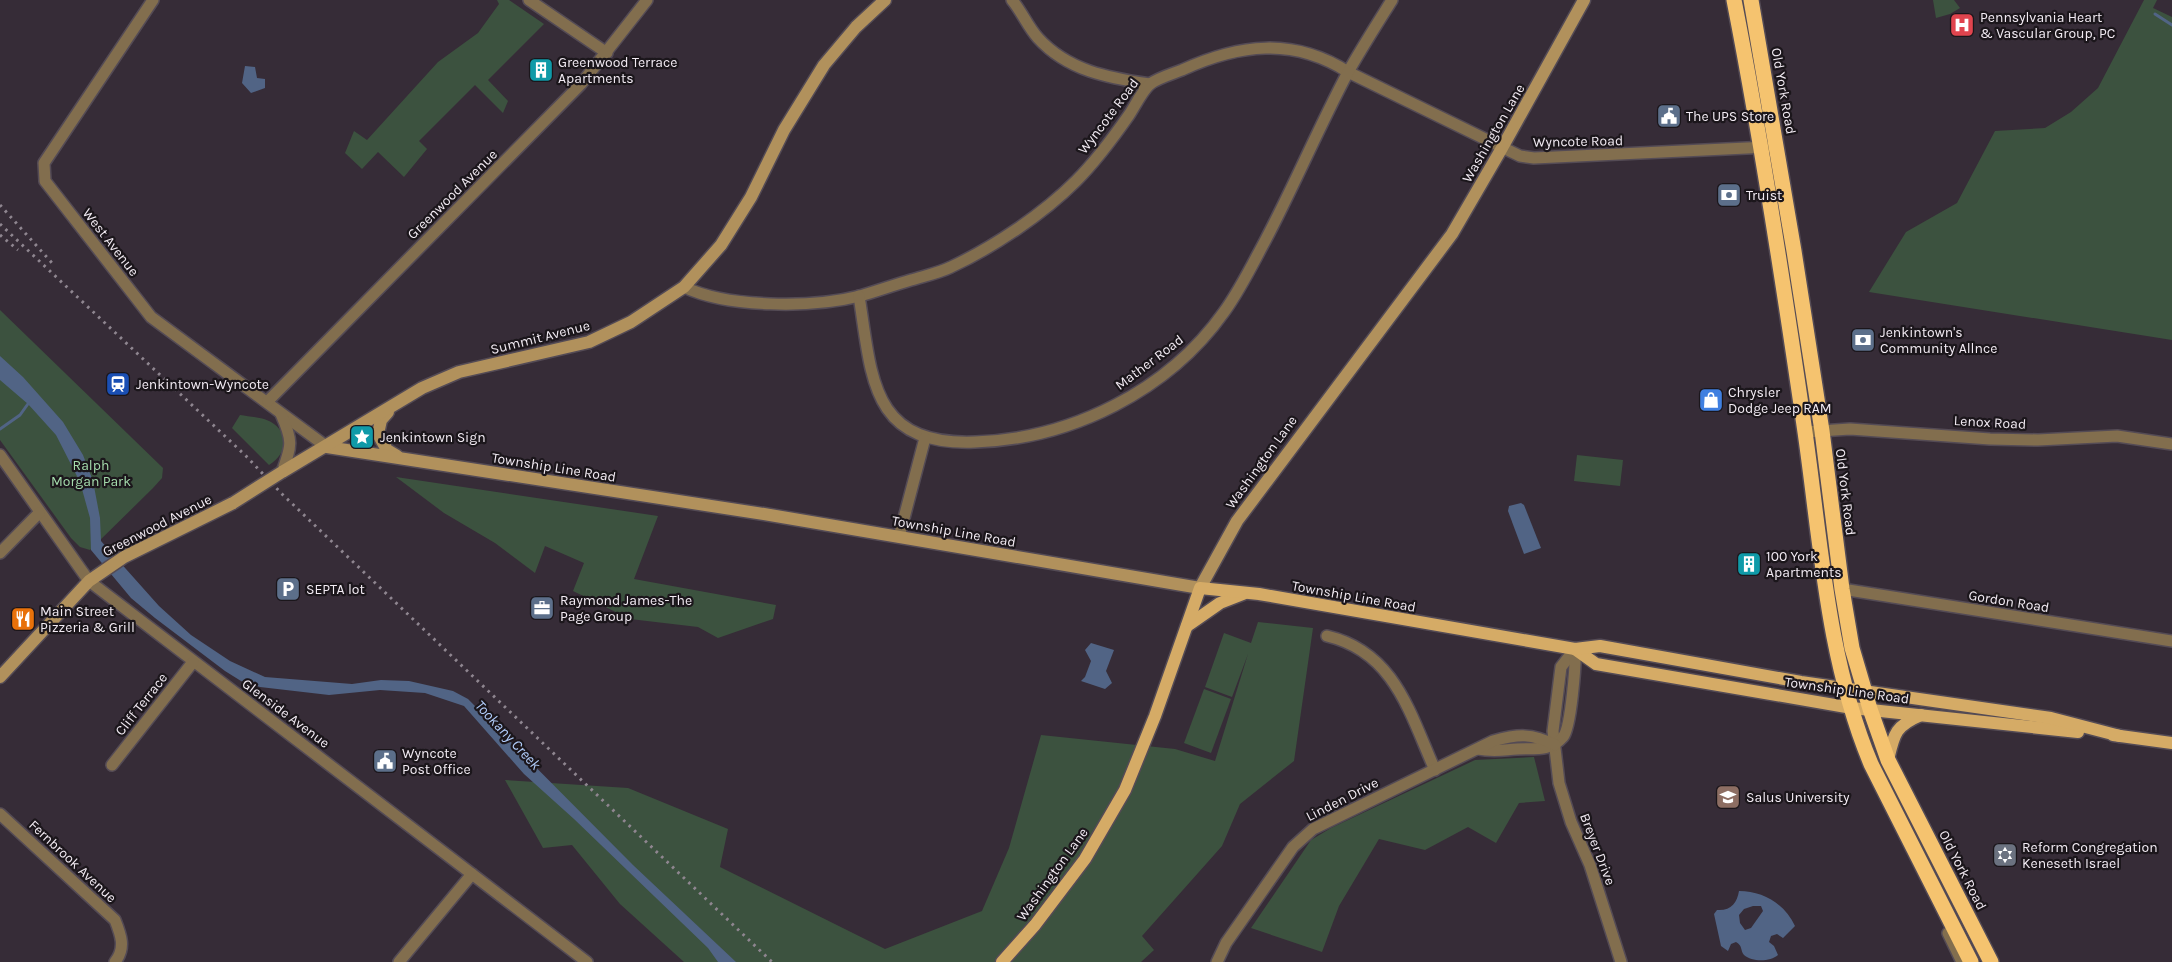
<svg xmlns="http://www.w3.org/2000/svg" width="2172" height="962" font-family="Karla,sans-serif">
<rect width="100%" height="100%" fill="#362c37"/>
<g fill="#3c523f">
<polygon points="497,0 509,0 544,24 488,80 508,101 503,113 475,85 419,141 427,149 404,177 378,152 362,169 345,153 354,131 367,140 438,62 478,33 499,4"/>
<polygon points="1933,0 1954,0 1960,8 1950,14 1936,18"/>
<polygon points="2144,0 2157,0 2153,8 2172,17 2172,340 1869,292 1906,232 1957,203 1995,131 2045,128 2071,112 2098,88"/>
<polygon points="0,310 163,468 162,478 153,488 90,550 80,547 71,538 0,440"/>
<path d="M 240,415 C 251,417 265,417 274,424 C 291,437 285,455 269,465 L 232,428 Z"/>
<polygon points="1577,455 1623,460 1620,486 1574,481"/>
<polygon points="396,477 658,516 634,579 776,605 773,619 718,638 698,627 630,619 573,591 584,563 545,546 535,573 495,543 444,513"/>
<polygon points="1258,622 1313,628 1294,761 1240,804 1222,846 1142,936 1154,950 1141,962 684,962 620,904 572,845 543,848 505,780 628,788 728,829 720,867 885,949 982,911 1009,848 1041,735 1175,749 1215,761 1248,654 1232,697 1205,687 1224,633 1251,643"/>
<polygon points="1204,689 1231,699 1211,753 1184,743"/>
<polygon points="1534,757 1545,801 1519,803 1496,843 1468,827 1425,850 1379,839 1339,906 1322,952 1251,928 1311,840 1331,828 1475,760"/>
</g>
<g fill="#516485" fill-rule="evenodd">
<polygon points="245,66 255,67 257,78 265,79 265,88 251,93 242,83"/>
<polygon points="0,356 23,377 63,422 83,455 93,481 100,518 101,541 159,606 191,635 230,661 265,677 352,684 381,680 409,681 453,691 468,699 633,865 736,962 718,962 708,948 574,819 524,774 464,706 425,693 380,690 329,695 260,687 241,681 225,671 155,618 131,598 91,550 90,518 80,482 56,435 28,404 0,380"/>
<polygon points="1521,503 1524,505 1541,548 1524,554 1508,511 1509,506"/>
<polygon points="1091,643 1114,650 1106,671 1112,683 1105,689 1081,681 1085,677 1091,661 1085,650"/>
<path d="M 1739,891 C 1763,891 1785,904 1795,926 L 1783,938 L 1777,934 L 1771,936 L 1769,942 L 1774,946 L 1778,955 C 1770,962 1752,962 1744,955 C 1740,950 1743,946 1736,942 L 1731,944 L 1728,951 L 1721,946 L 1714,914 L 1717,910 C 1731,911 1737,903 1739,891 ZM 1753,906 L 1761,906 L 1763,911 L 1751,928 L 1745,930 L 1740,923 L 1739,915 L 1744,909 Z"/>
</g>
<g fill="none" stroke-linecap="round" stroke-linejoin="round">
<g stroke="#516485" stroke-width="3">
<polyline points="2155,14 2172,25"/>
<polyline points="0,429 20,415 30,401"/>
</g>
<defs>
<g id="street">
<polyline points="153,0 44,163 45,181 151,317 327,447"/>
<polyline points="529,0 607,53"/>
<path d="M 1012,0 C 1022,12 1028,27 1038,38 C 1068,71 1109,78 1150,84"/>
<path d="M 684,287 C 728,308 812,308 860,296 C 877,291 894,285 911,280 C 924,276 939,273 951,267 C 994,247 1043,214 1076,181 C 1096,161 1113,138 1129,115 C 1135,106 1142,91 1150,84 C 1158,78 1172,74 1182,70 C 1239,44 1293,37 1348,72 L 1520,156 L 1534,158 L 1768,147"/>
<path d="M 859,296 C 872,377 870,446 975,442 C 1071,439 1168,391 1224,312 C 1240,290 1252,265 1265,241 C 1294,186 1318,129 1347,74 C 1361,49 1377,24 1392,0"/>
<polyline points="268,401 581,84 647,0"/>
<path d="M 281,414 C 293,441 292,445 282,472"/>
<polyline points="1805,432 1850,429 1990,439 2038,440 2117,436 2172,444"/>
<polyline points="0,455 89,581 587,962"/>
<polyline points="899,537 925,438"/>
<polyline points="0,553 39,513"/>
<polyline points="1842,589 2172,641"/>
<path d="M 1327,636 C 1395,652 1410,714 1435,770"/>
<polyline points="1575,649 1561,667 1553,731 1559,783 1571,822 1590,865 1621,962"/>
<path d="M 1478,749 C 1493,752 1502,750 1517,749 C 1534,748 1550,752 1563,737 C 1571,728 1576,663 1575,649"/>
<polyline points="112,765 193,662"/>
<path d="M 0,814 L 115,920 C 121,935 126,948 115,962"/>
<polyline points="1948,933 1962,962"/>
<polyline points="399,962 472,874"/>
<path d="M 1217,962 L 1226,943 L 1293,847 L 1313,829 L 1493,741 C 1518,734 1532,733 1555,745"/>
</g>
<g id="secondary">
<polyline points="388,412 381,420 378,434 387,450 397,456"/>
<polyline points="327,447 764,514 1200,588 1237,521 1452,234 1502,148 1584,0"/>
<polyline points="282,472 422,388 459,372 589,342 631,322 684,287 721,245 751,197 784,130 824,65 856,27 885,0"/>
<polyline points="0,677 89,581 124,557 233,503"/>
</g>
<g id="primary">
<polyline points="1187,626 1220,603 1243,594"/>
<polyline points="1575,649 1596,664 1852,708 2078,732"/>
<polyline points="2113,735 2172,743"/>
<path d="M 1888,760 C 1894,734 1895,726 1921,715"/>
<polyline points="1002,962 1035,925 1085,859 1125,790 1155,716 1200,588 1259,594 1575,649 1600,646 1801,682 2051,718 2120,736"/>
</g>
<g id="highway">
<path d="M 1734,0 C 1762,143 1784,287 1805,432 C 1821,543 1827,659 1871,764 L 1971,962"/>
<polyline points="1751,0 1794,251 1822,431 1842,589 1852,648 1870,709 1888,760 1991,962"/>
</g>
</defs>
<use href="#street" stroke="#544b55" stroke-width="14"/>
<use href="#secondary" stroke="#544b55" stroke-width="15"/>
<use href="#primary" stroke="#544b55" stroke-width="15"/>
<use href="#highway" stroke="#544b55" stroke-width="18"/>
<use href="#street" stroke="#826e4e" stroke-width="11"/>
<use href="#secondary" stroke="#b1915c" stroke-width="12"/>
<use href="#primary" stroke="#d5ab66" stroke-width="12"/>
<use href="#highway" stroke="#f5c36f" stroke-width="15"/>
<g stroke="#8f8690" stroke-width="3" stroke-dasharray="2.5 5" stroke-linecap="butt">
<polyline points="0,205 52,263"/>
<polyline points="0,224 246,456 282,494 772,962"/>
<polyline points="0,235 18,250"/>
</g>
<defs>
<polyline id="secondary-bridge" points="233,503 282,472"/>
</defs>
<use href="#secondary-bridge" stroke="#544b55" stroke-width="15" stroke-linecap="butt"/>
<use href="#secondary-bridge" stroke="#b1915c" stroke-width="12"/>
</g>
<defs>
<symbol id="hospital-square" viewBox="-11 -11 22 22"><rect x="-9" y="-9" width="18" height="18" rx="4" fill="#e0444e" stroke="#1b161b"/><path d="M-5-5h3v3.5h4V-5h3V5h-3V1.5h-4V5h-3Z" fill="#fff"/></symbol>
<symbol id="building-square" viewBox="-11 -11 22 22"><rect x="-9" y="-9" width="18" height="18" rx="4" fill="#0f9aa8" stroke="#1b161b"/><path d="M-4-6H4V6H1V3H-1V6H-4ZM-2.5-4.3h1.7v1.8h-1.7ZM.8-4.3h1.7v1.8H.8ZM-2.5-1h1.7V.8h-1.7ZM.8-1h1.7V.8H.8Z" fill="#fff"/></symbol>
<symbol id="civic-square" viewBox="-11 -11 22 22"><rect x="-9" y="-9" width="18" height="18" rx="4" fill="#5c6f8a" stroke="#1b161b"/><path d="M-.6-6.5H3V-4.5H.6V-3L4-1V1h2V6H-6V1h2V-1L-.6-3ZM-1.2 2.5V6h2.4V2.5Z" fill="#fff"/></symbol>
<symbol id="bank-square" viewBox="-11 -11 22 22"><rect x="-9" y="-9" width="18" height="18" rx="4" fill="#5c6f8a" stroke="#1b161b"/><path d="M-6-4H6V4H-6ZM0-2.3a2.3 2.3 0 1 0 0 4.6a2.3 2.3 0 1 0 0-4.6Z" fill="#fff"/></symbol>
<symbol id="station-square" viewBox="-11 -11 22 22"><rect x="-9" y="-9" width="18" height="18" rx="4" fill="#1a4fb4" stroke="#1b161b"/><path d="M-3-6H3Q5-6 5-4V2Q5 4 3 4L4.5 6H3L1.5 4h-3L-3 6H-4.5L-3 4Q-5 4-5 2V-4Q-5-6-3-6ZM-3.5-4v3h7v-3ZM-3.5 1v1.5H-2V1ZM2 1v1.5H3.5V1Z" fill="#fff"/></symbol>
<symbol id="shop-square" viewBox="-11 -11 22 22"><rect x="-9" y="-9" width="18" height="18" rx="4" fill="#3f7fe0" stroke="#1b161b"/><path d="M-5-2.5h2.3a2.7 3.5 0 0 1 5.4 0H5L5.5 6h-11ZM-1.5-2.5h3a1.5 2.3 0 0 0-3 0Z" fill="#fff"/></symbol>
<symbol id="sight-square" viewBox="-11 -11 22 22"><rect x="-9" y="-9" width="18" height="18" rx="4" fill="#0f9aa8" stroke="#1b161b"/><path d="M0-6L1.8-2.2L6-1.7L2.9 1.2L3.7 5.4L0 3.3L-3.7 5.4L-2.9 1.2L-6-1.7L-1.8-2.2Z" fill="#fff"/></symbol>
<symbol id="parking-square" viewBox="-11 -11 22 22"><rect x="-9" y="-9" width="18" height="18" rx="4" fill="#5c6f8a" stroke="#1b161b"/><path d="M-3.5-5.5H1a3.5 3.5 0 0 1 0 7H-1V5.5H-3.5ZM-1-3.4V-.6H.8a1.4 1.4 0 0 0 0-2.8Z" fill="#fff"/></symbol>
<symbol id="office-square" viewBox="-11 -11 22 22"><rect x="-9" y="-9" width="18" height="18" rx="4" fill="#5c6f8a" stroke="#1b161b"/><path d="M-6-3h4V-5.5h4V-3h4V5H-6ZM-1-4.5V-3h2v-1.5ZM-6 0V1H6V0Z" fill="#fff"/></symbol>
<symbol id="restaurant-square" viewBox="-11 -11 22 22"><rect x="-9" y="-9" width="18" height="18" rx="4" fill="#e8710a" stroke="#1b161b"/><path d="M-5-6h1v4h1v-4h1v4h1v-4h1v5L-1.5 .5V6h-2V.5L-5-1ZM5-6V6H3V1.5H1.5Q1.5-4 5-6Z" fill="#fff"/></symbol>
<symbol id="university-square" viewBox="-11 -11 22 22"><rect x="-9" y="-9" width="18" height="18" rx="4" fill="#8d6e63" stroke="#1b161b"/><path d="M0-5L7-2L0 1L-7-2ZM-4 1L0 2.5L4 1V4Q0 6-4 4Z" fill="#fff"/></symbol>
<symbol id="synagogue-square" viewBox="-11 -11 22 22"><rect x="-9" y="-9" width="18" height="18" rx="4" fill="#6b7280" stroke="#1b161b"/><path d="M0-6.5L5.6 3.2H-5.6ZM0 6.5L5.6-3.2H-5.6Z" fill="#fff"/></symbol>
</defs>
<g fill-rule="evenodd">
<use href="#hospital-square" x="1948" y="11" width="28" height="28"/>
<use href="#building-square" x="527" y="56" width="28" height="28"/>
<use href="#civic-square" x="1655" y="102" width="28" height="28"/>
<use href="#bank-square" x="1715" y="181" width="28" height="28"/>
<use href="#bank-square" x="1849" y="326" width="28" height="28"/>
<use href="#station-square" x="104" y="370" width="28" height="28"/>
<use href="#shop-square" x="1697" y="386" width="28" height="28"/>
<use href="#sight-square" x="348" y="423" width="28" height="28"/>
<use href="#building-square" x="1735" y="550" width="28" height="28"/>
<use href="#parking-square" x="274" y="575" width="28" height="28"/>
<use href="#office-square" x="528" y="594" width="28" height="28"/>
<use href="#restaurant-square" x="9" y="605" width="28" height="28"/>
<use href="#civic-square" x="371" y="747" width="28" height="28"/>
<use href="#university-square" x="1714" y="783" width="28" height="28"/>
<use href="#synagogue-square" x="1991" y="841" width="28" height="28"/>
</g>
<g text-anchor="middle" stroke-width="4.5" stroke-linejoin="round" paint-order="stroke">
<g font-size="14" fill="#f2ebf3" stroke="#1b161b" text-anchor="start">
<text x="1980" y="22">Pennsylvania Heart<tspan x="1980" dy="16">&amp; Vascular Group, PC</tspan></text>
<text x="558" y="67">Greenwood Terrace<tspan x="558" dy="16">Apartments</tspan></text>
<text x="1686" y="121">The UPS Store</text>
<text x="1746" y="200">Truist</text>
<text x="1880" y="337">Jenkintown's<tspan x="1880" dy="16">Community Allnce</tspan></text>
<text x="136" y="389">Jenkintown-Wyncote</text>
<text x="1728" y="397">Chrysler<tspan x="1728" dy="16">Dodge Jeep RAM</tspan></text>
<text x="380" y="442">Jenkintown Sign</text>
<text x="1766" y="561">100 York<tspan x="1766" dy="16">Apartments</tspan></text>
<text x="306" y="594">SEPTA lot</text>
<text x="560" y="605">Raymond James-The<tspan x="560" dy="16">Page Group</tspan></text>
<text x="40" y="616">Main Street<tspan x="40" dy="16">Pizzeria &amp; Grill</tspan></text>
<text x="402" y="758">Wyncote<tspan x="402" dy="16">Post Office</tspan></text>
<text x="1746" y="802">Salus University</text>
<text x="2022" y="852">Reform Congregation<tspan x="2022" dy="16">Keneseth Israel</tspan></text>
</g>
<g font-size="14" fill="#f2ebf3" stroke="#1b161b">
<text transform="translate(1784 91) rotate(80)" y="5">Old York Road</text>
<text transform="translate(1108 116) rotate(-53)" y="5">Wyncote Road</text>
<text transform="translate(1493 133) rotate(-60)" y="5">Washington Lane</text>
<text transform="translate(1578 141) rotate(-1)" y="5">Wyncote Road</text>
<text transform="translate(452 194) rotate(-45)" y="5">Greenwood Avenue</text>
<text transform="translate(111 242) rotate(52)" y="5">West Avenue</text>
<text transform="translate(540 337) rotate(-14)" y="5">Summit Avenue</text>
<text transform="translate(1149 362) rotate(-37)" y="5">Mather Road</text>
<text transform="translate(1990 422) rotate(3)" y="5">Lenox Road</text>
<text transform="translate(1261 462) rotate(-54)" y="5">Washington Lane</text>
<text transform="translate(554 467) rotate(9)" y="5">Township Line Road</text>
<text transform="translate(1846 492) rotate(83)" y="5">Old York Road</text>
<text transform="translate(157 525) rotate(-27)" y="5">Greenwood Avenue</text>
<text transform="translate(954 531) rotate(10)" y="5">Township Line Road</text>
<text transform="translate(1354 596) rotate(10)" y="5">Township Line Road</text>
<text transform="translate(2009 601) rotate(9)" y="5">Gordon Road</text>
<text transform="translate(1847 690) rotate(8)" y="5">Township Line Road</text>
<text transform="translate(141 704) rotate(-52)" y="5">Cliff Terrace</text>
<text transform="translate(286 713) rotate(37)" y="5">Glenside Avenue</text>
<text transform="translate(1342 799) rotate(-27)" y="5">Linden Drive</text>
<text transform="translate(1598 849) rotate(69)" y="5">Breyer Drive</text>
<text transform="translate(73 861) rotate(43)" y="5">Fernbrook Avenue</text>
<text transform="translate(1963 870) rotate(63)" y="5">Old York Road</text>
<text transform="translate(1052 874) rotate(-54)" y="5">Washington Lane</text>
</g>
<g font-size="14" fill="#a5ddad" stroke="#1b161b">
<text x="91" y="470">Ralph<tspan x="91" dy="16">Morgan Park</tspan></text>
</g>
<g font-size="15" font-style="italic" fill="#b0cbf8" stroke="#1b161b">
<text transform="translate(508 735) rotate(47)" y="5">Tookany Creek</text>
</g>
</g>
</svg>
